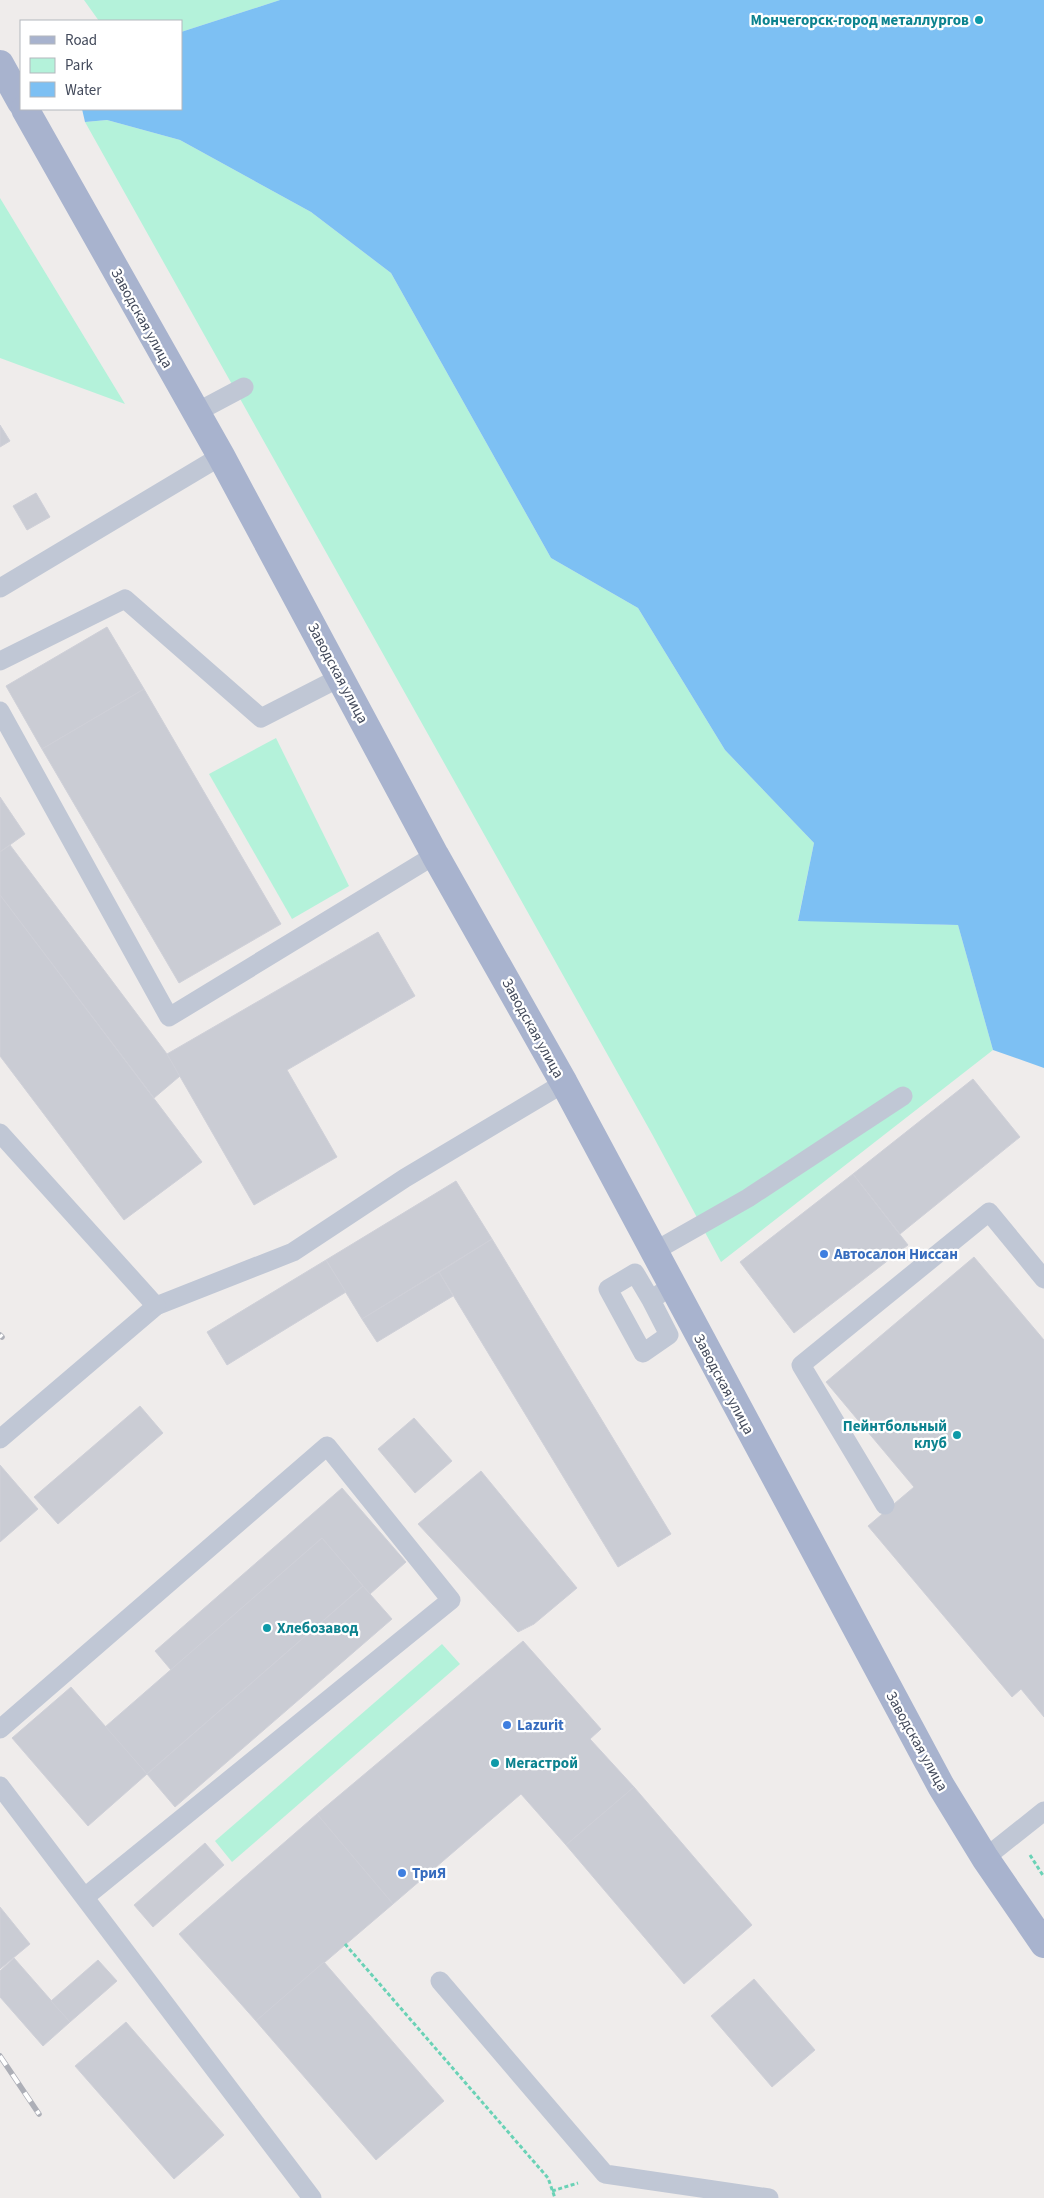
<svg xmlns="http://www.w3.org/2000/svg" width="1044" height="2198" font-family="'Source Sans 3',sans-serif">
<rect width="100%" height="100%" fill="#efeceb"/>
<g fill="#b4f2da">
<polygon points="84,0 280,0 181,32 181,21 99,21"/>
<polygon points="107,120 180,140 311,212 391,273 551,558 638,608 725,750 814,843 798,920 958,925 993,1050 721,1262 652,1134 85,122"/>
<polygon points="0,198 125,404 0,358"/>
<polygon points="276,738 349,886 292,919 209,774"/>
<polygon points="442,1644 460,1664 232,1862 215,1841"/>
</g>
<polygon fill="#7dc0f3" points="280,0 1044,0 1044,1068 993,1050 958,925 798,921 814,843 725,750 638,608 551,558 391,273 311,212 180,140 107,120 85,122 82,109 181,109 181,32"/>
<g fill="#caccd4" stroke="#cfd0d8">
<polygon points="0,425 10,441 0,447"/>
<polygon points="36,493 50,517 27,530 13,506"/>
<polygon points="107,627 144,689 42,749 6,686"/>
<polygon points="144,689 281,924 179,983 42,749"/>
<polygon points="0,797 25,834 0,852"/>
<polygon points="10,845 167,1054 180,1076 154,1098 0,895 0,852"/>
<polygon points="0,895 202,1162 124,1220 0,1056"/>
<polygon points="378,932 415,996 287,1070 337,1157 254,1205 167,1054"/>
<polygon points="973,1079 1020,1137 900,1234 853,1174"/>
<polygon points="853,1174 908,1245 794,1333 740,1262"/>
<polygon points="456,1181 492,1239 362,1319 326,1260"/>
<polygon points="492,1239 671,1534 618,1567 439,1272"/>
<polygon points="974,1257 1044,1340 1044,1717 1021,1689 1012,1697 868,1526 914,1487 826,1382"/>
<polygon points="326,1260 346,1292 227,1365 207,1332"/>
<polygon points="439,1272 453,1296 377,1342 362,1319"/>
<polygon points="140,1406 163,1433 58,1524 34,1497"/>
<polygon points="414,1418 452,1461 415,1493 378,1449"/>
<polygon points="0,1465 38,1509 0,1542"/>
<polygon points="481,1471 577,1588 534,1624 518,1632 418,1524"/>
<polygon points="342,1488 406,1562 370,1594 322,1538 171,1670 155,1651"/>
<polygon points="322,1538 363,1586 147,1774 105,1727"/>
<polygon points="363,1586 392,1619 175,1807 147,1774"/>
<polygon points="523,1641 601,1729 590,1739 634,1787 566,1845 521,1794 393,1904 317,1814"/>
<polygon points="71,1687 147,1774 88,1826 12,1738"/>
<polygon points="634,1787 752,1925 684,1984 566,1845"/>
<polygon points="317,1814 393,1904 256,2021 179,1934"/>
<polygon points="205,1843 224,1865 153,1927 134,1905"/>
<polygon points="0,1907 30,1944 0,1969"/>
<polygon points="14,1958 70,2022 43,2046 0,1997 0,1971"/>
<polygon points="98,1960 117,1981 70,2022 51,2001"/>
<polygon points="324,1962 444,2101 376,2160 256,2021"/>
<polygon points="754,1979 815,2050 772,2087 711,2016"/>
<polygon points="126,2022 224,2135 174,2179 75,2066"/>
</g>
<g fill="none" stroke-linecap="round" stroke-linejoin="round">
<g stroke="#6ad2b6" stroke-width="3" stroke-dasharray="4 2.5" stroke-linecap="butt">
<polyline points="1030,1855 1044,1877"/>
<polyline points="345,1944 548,2178 555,2198"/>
<polyline points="552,2191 578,2183"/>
</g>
<g stroke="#c0c7d5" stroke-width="19">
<polyline points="195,413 244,387"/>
<polyline points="0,588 221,456"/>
<polyline points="0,661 125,599 261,718 341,677"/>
<polyline points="0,711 169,1017 435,855"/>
<polyline points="0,1133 156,1306 293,1252 405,1178 564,1083"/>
<polyline points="653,1252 748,1198 903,1096"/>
<polyline points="651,1300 669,1335 643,1353 608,1289 635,1273 651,1300 671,1286"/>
<polyline points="0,1439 156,1306"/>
<polyline points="885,1505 801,1365 989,1212 1044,1279"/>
<polyline points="0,1729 327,1446 451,1600 85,1897"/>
<polyline points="0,1786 312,2198"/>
<polyline points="985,1858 1044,1811"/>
<polyline points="440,1981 605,2174 769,2198"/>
</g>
<g stroke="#a8b3ce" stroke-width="28">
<polyline points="0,64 21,102"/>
<polyline points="25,109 221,456 435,855 564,1083 941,1786 985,1858 1044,1944"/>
</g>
<defs>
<g id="rail">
<polyline points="0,1335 2,1337"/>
<polyline points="0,2056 39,2114"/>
</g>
</defs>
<use href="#rail" stroke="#adafb7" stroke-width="5.5"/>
<use href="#rail" stroke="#fff" stroke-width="4" stroke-dasharray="11" stroke-linecap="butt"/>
</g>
<g fill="#0f9aa8" stroke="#fff" stroke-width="2">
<circle cx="979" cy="20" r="5"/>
<circle cx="957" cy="1435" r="5"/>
<circle cx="267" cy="1628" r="5"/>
<circle cx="495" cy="1763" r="5"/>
</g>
<g fill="#3f7fe0" stroke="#fff" stroke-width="2">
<circle cx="824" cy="1254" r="5"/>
<circle cx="507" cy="1725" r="5"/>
<circle cx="402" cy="1873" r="5"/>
</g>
<g text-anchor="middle" stroke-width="4.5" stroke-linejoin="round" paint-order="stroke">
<g font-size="15" font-weight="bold" fill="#0d838f" stroke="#fff" text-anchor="end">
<text x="969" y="25">Мончегорск-город металлургов</text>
<text x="947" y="1431">Пейнтбольный<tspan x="947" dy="17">клуб</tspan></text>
<text x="277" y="1633" text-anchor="start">Хлебозавод</text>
<text x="505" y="1768" text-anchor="start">Мегастрой</text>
</g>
<g font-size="15" fill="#434a5b" stroke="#fff">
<text transform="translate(142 318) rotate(61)" y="5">Заводская улица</text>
<text transform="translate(338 673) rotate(62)" y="5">Заводская улица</text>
<text transform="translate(533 1028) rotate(61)" y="5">Заводская улица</text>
<text transform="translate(724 1384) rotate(62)" y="5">Заводская улица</text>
<text transform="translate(917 1741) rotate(61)" y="5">Заводская улица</text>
</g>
<g font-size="15" font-weight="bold" fill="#366cbe" stroke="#fff" text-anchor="start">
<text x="834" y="1259">Автосалон Ниссан</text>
<text x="517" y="1730">Lazurit</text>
<text x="412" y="1878">ТриЯ</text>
</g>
</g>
<rect x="20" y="20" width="162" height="90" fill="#ffffff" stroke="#b4b7bd"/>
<rect x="30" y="36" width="25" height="8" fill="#a8b3ce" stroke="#b4b7bd"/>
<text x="65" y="45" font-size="15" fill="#434a5b">Road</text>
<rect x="30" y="58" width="25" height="15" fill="#b4f2da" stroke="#b4b7bd"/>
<text x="65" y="70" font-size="15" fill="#434a5b">Park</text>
<rect x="30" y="82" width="25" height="15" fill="#7dc0f3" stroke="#b4b7bd"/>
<text x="65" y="95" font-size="15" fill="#434a5b">Water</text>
</svg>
